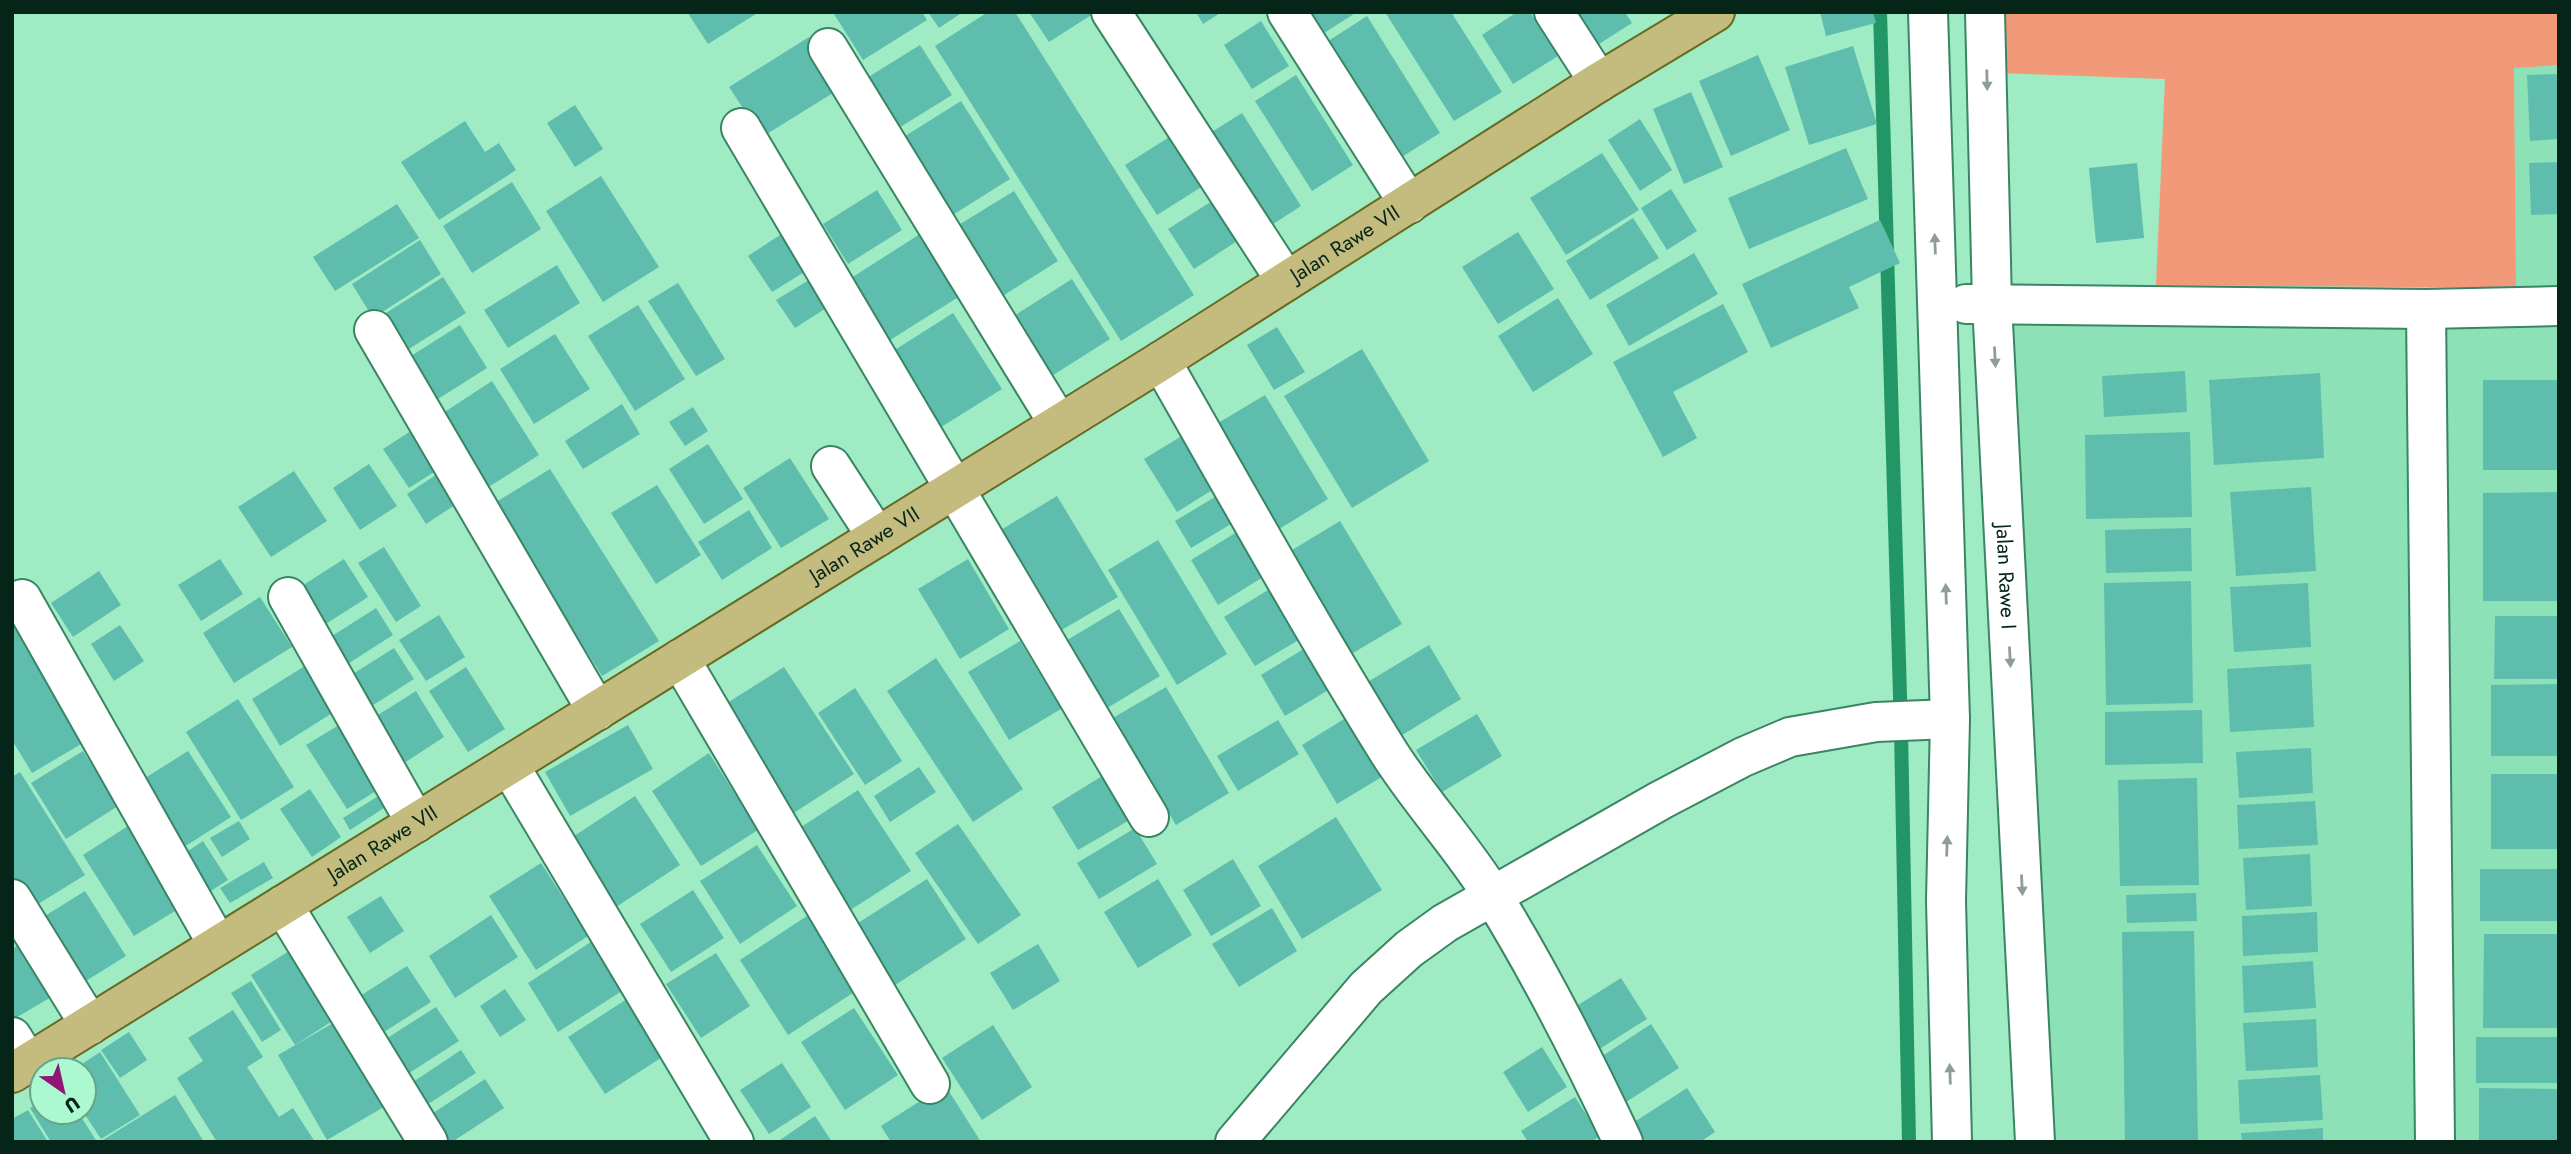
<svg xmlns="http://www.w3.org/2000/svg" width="2571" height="1154" font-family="Jost,sans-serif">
<rect width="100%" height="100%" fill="#9febc4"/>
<g fill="#8ce1b7">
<polygon points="2559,65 2559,288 2516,288 2514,67"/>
<polygon points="2002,313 2559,321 2559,1142 2049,1142"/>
</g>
<polygon fill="#f19978" points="2003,12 2559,12 2559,65 2514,68 2516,288 2156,285 2165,79 2000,73"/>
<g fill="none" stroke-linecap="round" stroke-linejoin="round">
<polyline stroke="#239668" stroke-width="14" points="1880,12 1901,730 1909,1142"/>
</g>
<g fill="#5fbdae">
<polygon points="687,12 759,12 708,44"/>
<polygon points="837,12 922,12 927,20 863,60 834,14"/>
<polygon points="928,12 963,12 939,28"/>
<polygon points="988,12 1015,12 1194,295 1121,341 935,46"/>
<polygon points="1029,12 1096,12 1049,42"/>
<polygon points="1196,12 1222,12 1203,24"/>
<polygon points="1296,12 1357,12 1313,40"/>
<polygon points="1385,12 1451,12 1502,92 1454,121"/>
<polygon points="1517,12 1530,12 1558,56 1513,84 1482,35"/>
<polygon points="1559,12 1625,12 1632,23 1585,53"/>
<polygon points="1820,12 1873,12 1876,23 1826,36"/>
<polygon points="1367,16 1440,133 1389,165 1316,49"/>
<polygon points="1261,21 1289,66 1252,89 1224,45"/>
<polygon points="809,37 841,88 762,137 729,87"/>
<polygon points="920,45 952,95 894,131 862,81"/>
<polygon points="1853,46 1877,124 1809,145 1785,67"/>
<polygon points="1758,55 1790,130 1731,156 1699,81"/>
<polygon points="2559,74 2559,139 2530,141 2527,75"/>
<polygon points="1296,75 1353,165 1312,191 1255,101"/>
<polygon points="1691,92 1723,167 1684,184 1653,109"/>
<polygon points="961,101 1010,179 951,216 902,138"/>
<polygon points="575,105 603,149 575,167 547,123"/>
<polygon points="1242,113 1301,206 1259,233 1199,140"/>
<polygon points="1640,119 1672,170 1640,191 1608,140"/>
<polygon points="465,121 485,152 499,143 516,170 439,220 401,162"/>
<polygon points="1171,136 1203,186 1157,215 1125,165"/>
<polygon points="1846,148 1868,199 1749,249 1728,198"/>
<polygon points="1602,153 1639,210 1566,255 1530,198"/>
<polygon points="2559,162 2559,214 2531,215 2529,163"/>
<polygon points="2137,163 2144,238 2096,243 2089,168"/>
<polygon points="601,176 659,267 603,302 546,211"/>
<polygon points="512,182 541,229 472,273 443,226"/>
<polygon points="1671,189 1697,231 1667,250 1641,208"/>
<polygon points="877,190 902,230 848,264 823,224"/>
<polygon points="1014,191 1058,261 1001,297 957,226"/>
<polygon points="1220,196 1245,236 1194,269 1168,229"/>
<polygon points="397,204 419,238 335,291 313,257"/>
<polygon points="1633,218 1659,258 1590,300 1566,261"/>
<polygon points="1880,220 1900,263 1849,287 1859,308 1771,348 1742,284"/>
<polygon points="1518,232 1554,289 1498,324 1462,267"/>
<polygon points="783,233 806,271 772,292 748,256"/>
<polygon points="920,234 960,296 887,342 848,280"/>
<polygon points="420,240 441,274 373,318 352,284"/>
<polygon points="1694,253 1718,294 1629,346 1606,305"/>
<polygon points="557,265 580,303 508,348 484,310"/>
<polygon points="443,277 466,313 401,354 378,318"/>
<polygon points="814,277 831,305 795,328 776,300"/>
<polygon points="1072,279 1110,339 1047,379 1009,319"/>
<polygon points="678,283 725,359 696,376 648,301"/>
<polygon points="1558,298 1593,354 1533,392 1498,336"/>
<polygon points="1723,304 1748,352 1673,392 1697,438 1663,457 1613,362"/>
<polygon points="638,305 685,379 635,411 588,336"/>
<polygon points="953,313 1002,389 938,429 890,353"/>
<polygon points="460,325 487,368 438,399 411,356"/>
<polygon points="1277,327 1305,372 1274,390 1247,345"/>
<polygon points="555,334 590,389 534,424 500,369"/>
<polygon points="1362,349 1429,461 1352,508 1284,396"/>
<polygon points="2185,371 2187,412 2104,417 2102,376"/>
<polygon points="2320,373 2324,458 2214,465 2209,380"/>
<rect x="2483" y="380" width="76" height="90"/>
<polygon points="492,381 539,455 487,488 440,415"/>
<polygon points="1265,395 1328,499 1271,534 1208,429"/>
<polygon points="622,404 640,434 583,469 565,441"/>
<polygon points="693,407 708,431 685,446 669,422"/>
<polygon points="417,427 442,467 409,488 383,449"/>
<polygon points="2190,432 2192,517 2086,519 2085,435"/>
<polygon points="1185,434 1217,487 1177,512 1144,459"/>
<polygon points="708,444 743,499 704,524 669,469"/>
<polygon points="790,458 829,519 781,548 743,488"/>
<polygon points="369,464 397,506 360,530 333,488"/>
<polygon points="445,469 464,499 426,524 407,494"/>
<polygon points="550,469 659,641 602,676 493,504"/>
<polygon points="294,471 327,521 271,557 238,507"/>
<polygon points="657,485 701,555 656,584 611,513"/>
<polygon points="2311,487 2316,571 2236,576 2230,492"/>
<polygon points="2559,492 2559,601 2483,601 2483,493"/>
<polygon points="1220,494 1236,521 1191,548 1175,521"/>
<polygon points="1057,496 1118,597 1060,631 999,531"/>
<polygon points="749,510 772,548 722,580 698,542"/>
<polygon points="1340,521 1402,624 1341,660 1279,558"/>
<polygon points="2191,528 2192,571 2106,573 2105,530"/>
<polygon points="1237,532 1263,577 1218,605 1191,560"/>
<polygon points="1158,540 1227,654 1177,685 1108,570"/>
<polygon points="384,547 421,606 396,622 358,563"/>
<polygon points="220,559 243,594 201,621 178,585"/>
<polygon points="344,559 368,597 321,627 297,589"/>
<polygon points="968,559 1009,629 960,659 918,589"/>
<polygon points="99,571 121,605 73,637 51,603"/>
<polygon points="2191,581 2193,703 2106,705 2104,583"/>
<polygon points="2308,583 2311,647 2234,652 2230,587"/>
<polygon points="1276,585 1307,635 1255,666 1224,617"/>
<polygon points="260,597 292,647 234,683 203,633"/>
<polygon points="376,608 393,635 346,665 329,638"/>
<polygon points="1119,609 1160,676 1104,710 1064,642"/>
<polygon points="439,615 465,657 426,681 399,640"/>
<polygon points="2495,616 2559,616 2559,679 2494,679"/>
<polygon points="17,620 88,740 32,773 12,740 12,623"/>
<polygon points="120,625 144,661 114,681 91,644"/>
<polygon points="1020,641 1061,709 1009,740 968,672"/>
<polygon points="1310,645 1335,686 1285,716 1261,675"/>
<polygon points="1429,645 1461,699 1399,737 1366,683"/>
<polygon points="394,648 414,679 367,709 348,677"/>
<polygon points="936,658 1023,789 973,822 887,691"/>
<polygon points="308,664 337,710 280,746 252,699"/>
<polygon points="2311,664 2314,727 2230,732 2227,669"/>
<polygon points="466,667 505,729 468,752 429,691"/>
<polygon points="784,667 854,774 786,818 716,710"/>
<polygon points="2559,684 2559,756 2491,756 2491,685"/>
<polygon points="1166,687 1229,793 1176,825 1111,719"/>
<polygon points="855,688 902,761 865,785 818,713"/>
<polygon points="416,691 444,737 398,767 370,720"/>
<polygon points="238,699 294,787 241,820 186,732"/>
<polygon points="2202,710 2203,763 2105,765 2105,712"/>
<polygon points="1477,714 1502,756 1442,792 1416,750"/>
<polygon points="1349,716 1385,775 1337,804 1302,745"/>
<polygon points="1278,720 1299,754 1238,791 1217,756"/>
<polygon points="344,722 384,786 347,809 306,745"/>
<polygon points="628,725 653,769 570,816 545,772"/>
<polygon points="2311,748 2313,793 2239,798 2236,752"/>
<polygon points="83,751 118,806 66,839 31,783"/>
<polygon points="188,751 231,817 184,847 142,780"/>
<polygon points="709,753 758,830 701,866 652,791"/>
<polygon points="919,767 936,792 890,822 874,796"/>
<polygon points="20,772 85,875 30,909 12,881 12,777"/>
<polygon points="1107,773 1133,818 1078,850 1052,807"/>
<rect x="2491" y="774" width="68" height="75"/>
<polygon points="2197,778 2199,885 2120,886 2118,780"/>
<polygon points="310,789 341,837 312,857 280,809"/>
<polygon points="858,790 911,871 841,916 789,835"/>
<polygon points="380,795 387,806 350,830 343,818"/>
<polygon points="635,796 680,865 613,909 568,840"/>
<polygon points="2315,801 2318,845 2239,849 2237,805"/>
<polygon points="1336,817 1382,890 1302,939 1258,866"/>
<polygon points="239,821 250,839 222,857 210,838"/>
<polygon points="958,824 1021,915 978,944 915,853"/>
<polygon points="128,826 180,908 134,936 83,855"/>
<polygon points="1135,828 1157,864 1099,899 1077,863"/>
<polygon points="203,841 228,880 200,898 176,859"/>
<polygon points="757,845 797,906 740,944 700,881"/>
<polygon points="2310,854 2312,906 2246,910 2243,858"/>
<polygon points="1233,859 1261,906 1211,936 1183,890"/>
<polygon points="264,862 273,878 230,903 220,888"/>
<polygon points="541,863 588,936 536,970 489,896"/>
<rect x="2480" y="869" width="79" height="52"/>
<polygon points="927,879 966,939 886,991 847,930"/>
<polygon points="1158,879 1192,935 1138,968 1104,912"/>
<polygon points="693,890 724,938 671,972 640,924"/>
<polygon points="85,891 126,956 81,984 40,919"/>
<polygon points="2196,893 2197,921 2127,923 2126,895"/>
<polygon points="381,896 404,931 370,953 347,917"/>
<polygon points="1272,908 1297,951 1239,987 1212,944"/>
<polygon points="2317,912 2318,952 2243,956 2242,916"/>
<polygon points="491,915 518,957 455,998 429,956"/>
<polygon points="807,916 856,991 788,1035 740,960"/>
<polygon points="2194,931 2198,1142 2125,1142 2122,932"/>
<polygon points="2484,934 2559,934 2559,1028 2483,1028"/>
<polygon points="594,940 625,989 558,1032 528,983"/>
<polygon points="21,944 53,996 12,1020 12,949"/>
<polygon points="1038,944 1060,981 1013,1010 990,973"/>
<polygon points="294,948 337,1018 295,1045 251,975"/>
<polygon points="716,953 750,1006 701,1038 666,984"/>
<polygon points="2313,961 2316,1008 2244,1013 2242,966"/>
<polygon points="407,966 431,1002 384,1032 360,996"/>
<polygon points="1621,978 1647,1019 1590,1055 1564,1014"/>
<polygon points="251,981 281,1030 262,1042 231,993"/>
<polygon points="505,989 526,1020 500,1037 480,1006"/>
<polygon points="630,997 667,1054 605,1094 568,1037"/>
<polygon points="436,1007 459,1041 403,1077 381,1042"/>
<polygon points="854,1008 898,1075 845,1110 801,1042"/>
<polygon points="233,1010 263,1057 247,1067 279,1117 293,1108 315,1142 217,1142 177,1078 203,1061 188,1038"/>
<polygon points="340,1019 389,1104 327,1140 278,1055"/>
<polygon points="2316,1019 2318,1067 2246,1071 2243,1023"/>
<polygon points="1651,1024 1679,1068 1623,1104 1595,1061"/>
<polygon points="993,1025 1032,1087 982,1120 942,1058"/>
<polygon points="129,1032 147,1060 120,1078 101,1050"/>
<rect x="2476" y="1037" width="83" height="46"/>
<polygon points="1542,1047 1567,1087 1528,1112 1503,1072"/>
<polygon points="461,1050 476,1073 422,1108 407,1086"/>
<polygon points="100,1052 140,1115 101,1139 84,1113 84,1070 73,1070"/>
<polygon points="782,1063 811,1107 769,1134 740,1090"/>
<polygon points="2320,1075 2323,1120 2240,1124 2238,1080"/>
<polygon points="485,1079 504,1108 452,1142 442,1142 427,1117"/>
<polygon points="945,1085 981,1142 891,1142 881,1126"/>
<polygon points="1687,1088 1715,1132 1700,1142 1633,1142 1625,1128"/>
<polygon points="2479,1088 2559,1089 2559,1142 2479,1142"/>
<polygon points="175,1095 204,1142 105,1142 103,1140"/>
<polygon points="1575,1097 1600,1136 1591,1142 1528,1142 1521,1131"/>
<polygon points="42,1101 42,1112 78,1112 97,1142 51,1142 30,1108"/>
<polygon points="28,1110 48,1142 12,1142 12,1119"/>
<polygon points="815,1116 832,1142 777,1142"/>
<polygon points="2323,1128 2323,1142 2242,1142 2241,1133"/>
</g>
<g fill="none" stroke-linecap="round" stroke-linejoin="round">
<defs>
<g id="minor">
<polyline points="1111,12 1286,281"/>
<polyline points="1287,12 1409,204"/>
<polyline points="1554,12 1599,82"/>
<polyline points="1928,12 1950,719 1946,901 1952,1142"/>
<path id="s1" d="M 1985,12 L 1992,303 L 2035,1142"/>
<polyline points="828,48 1059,424"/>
<polyline points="741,128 1149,817"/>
<polyline points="1966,304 2426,309 2559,306"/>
<polyline points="2426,309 2435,1142"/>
<polyline points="374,330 597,711"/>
<path d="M 1161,361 C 1236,492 1309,624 1388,751 C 1420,802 1463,847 1494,898 C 1542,976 1584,1059 1623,1142"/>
<polyline points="831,466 877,537"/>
<polyline points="288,597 416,823"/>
<polyline points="22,599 218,945"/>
<polyline points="680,659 930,1084"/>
<polyline points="509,765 734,1142"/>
<polyline points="12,899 90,1025"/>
<polyline points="283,905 428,1142"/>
<polyline points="12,1037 28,1063"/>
<polyline points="1235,1142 1366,988 1409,949 1445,923 1661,800 1743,757 1790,737 1876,722 1950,719"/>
</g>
<g id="major">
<path id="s2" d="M 12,1073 L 1161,361 L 1599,82 L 1715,12"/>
</g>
</defs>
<use href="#minor" stroke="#3a8563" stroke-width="42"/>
<use href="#major" stroke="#676a22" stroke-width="42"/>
<use href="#minor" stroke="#fff" stroke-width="38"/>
<use href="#major" stroke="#c4bc7e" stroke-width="38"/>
</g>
<defs><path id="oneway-solid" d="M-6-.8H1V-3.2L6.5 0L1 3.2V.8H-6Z" transform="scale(1.75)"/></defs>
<g fill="#8e9d97">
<use href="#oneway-solid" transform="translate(1987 80) rotate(89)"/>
<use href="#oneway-solid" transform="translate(1935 244) rotate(-92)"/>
<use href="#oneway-solid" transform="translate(1995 357) rotate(87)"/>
<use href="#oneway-solid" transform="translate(1946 594) rotate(-92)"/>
<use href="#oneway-solid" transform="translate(2010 657) rotate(87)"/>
<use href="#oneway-solid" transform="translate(1947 846) rotate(-88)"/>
<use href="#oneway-solid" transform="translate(2022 885) rotate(87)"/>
<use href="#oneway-solid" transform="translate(1950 1074) rotate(-92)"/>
</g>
<g text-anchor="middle" stroke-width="5" stroke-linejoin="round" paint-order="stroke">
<g font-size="21" fill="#042517" stroke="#acf8d1">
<text dy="7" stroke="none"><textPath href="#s2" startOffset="1570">Jalan Rawe VII</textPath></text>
<text dy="7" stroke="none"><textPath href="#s2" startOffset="1003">Jalan Rawe VII</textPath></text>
<text dy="7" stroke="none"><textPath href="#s1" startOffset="565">Jalan Rawe I</textPath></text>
<text dy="7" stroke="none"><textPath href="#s2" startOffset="436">Jalan Rawe VII</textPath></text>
</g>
</g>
<rect width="2571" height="1154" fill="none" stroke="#042517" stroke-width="28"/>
<g transform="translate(63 1091) rotate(146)"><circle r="33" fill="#acf8d1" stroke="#69a487" stroke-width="2"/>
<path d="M0-5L12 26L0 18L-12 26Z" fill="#921673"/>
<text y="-10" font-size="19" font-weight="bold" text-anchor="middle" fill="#042517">U</text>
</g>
</svg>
